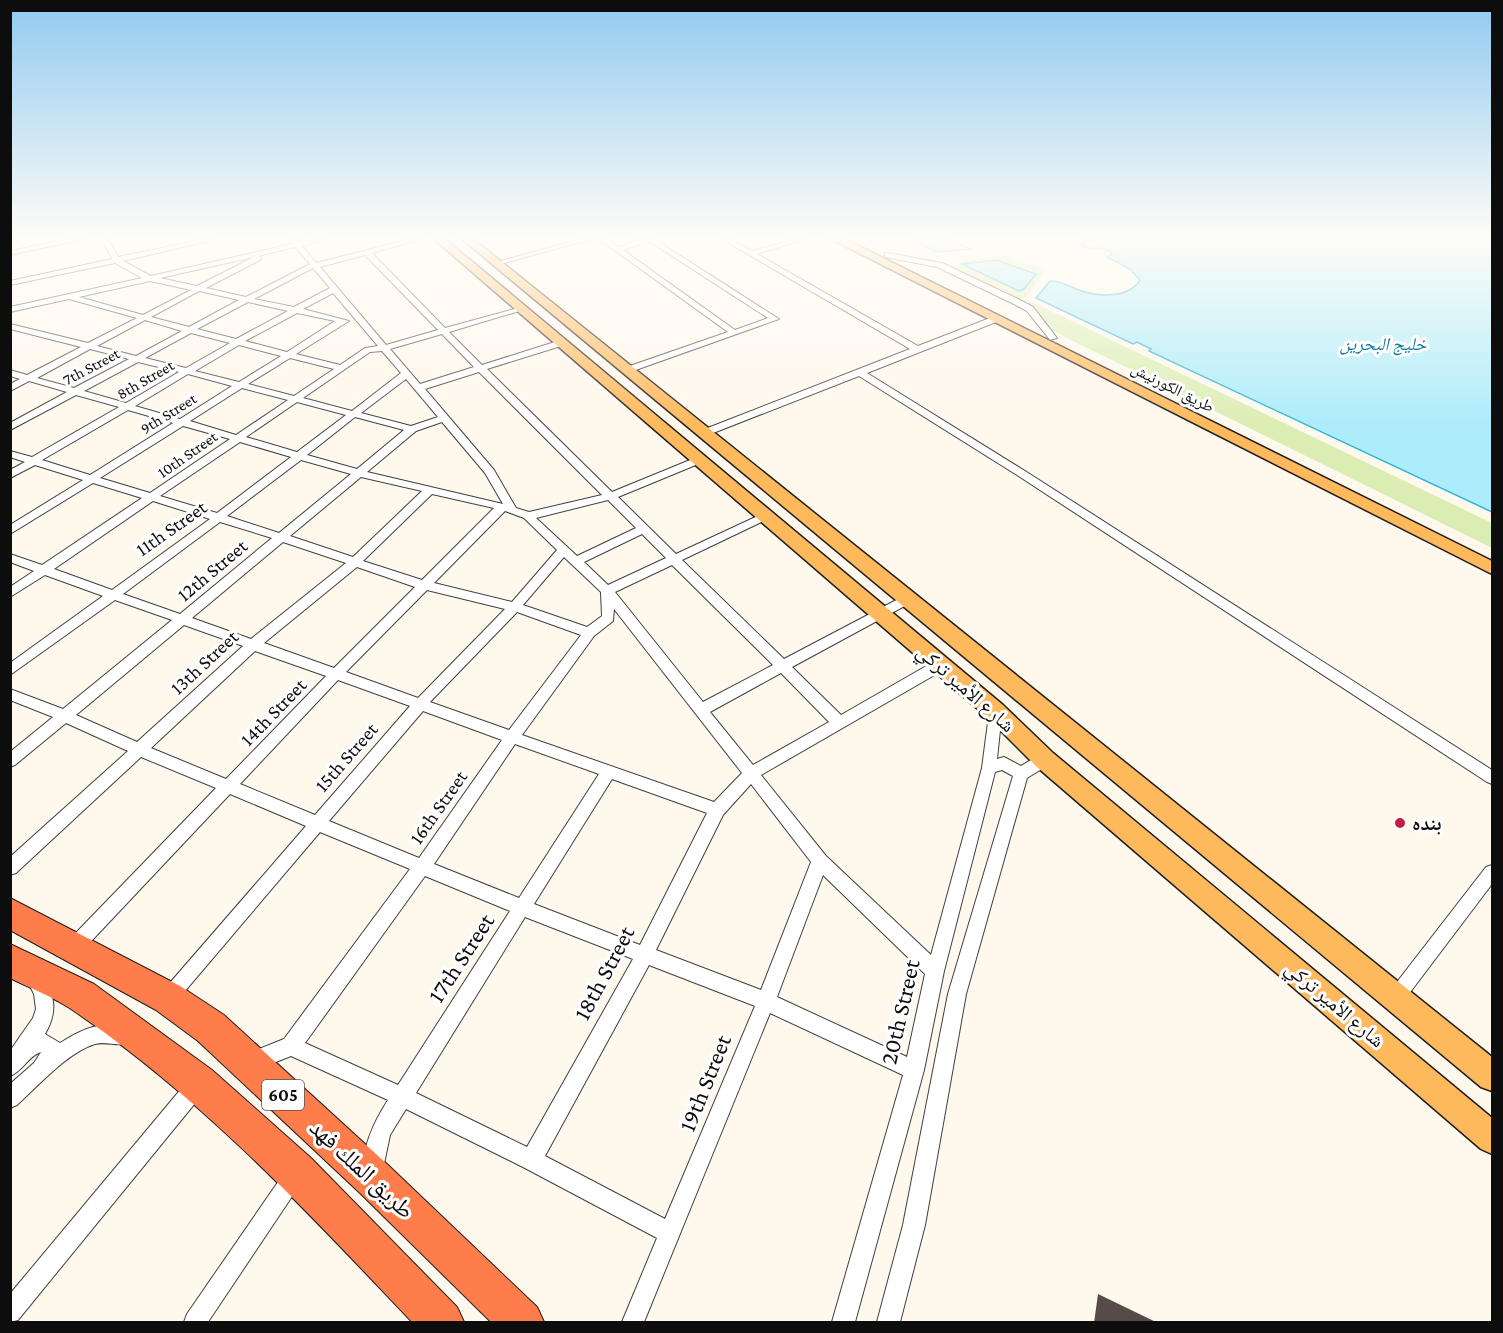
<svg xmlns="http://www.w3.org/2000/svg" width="1503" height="1333" font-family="'Crimson Pro','Noto Naskh Arabic',serif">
<rect width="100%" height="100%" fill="#fff8ed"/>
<g fill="#dcedb4">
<polygon points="1008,256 1045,270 1025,298 1018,299 950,267 963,261"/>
<polygon points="1030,301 1492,523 1492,548 1049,329 1027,305"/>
</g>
<g fill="#adecfb" stroke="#2fb4d8" stroke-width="1.5">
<polygon points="909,239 949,239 970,249 937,252"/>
<path d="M 1082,239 L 1492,239 L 1492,512 L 1149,351 L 1151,349 L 1137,342 L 1133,344 L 1036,298 L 1050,281 C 1061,280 1071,288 1082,291 C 1100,297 1129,298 1140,280 L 1130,269 L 1107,257 L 1112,254 L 1110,251 C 1100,247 1091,250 1081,246 L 1084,241 Z"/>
<polygon points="996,260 1036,274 1024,289 1019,291 962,264"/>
</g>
<polygon fill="#574b49" points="1098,1294 1158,1323 1094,1323"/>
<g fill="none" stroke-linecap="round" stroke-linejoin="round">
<defs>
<g id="minor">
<polygon points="71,239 84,239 10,255 10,251"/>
<path d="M 102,239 L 108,239 L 118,257 L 205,239 L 213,240 L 123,261 L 151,276 L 292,244 L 289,239 L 296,239 L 299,242 L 325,239 L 302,246 L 316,263 L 411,239 L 421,239 L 372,253 L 445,328 L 522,307 L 526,309 L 449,332 L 482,365 L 558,341 L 564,341 L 564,345 L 487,369 L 612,492 L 695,458 L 703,458 L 703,462 L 618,497 L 676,554 L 762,514 L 770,514 L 770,518 L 682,560 L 784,659 L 904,596 L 912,596 L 914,599 L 912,602 L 792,667 L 841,715 L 935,661 L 945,661 L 947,665 L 945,669 L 761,775 L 826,856 L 931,955 L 982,768 L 990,707 L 1000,707 L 1002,711 L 997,759 L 1004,757 L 1021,766 C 1030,761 1040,752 1050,756 L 1052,760 L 1050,764 L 1027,778 L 966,994 L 925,1225 L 900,1322 L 877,1322 L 903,1225 L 948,994 L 1013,776 L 1002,770 L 995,772 L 944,971 L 924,1070 L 855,1322 L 832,1322 L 903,1075 L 770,1013 L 644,1322 L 622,1322 L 657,1238 L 523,1167 L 406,1109 L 390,1135 L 381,1178 L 374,1181 L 367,1178 C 357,1155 375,1120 388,1100 L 291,1056 L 251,1072 L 244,1069 L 241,1062 L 244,1055 L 284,1039 L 410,869 L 320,832 L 174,1004 L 168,1007 L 162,1004 L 159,998 L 162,992 L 306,826 L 230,794 L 81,952 L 75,955 L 69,952 L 66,946 L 69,940 L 216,788 L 141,757 L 16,873 L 10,875 L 10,857 L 128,751 L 66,723 L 15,765 L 10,767 L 10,752 L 53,717 L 10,700 L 10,689 L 63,709 L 172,620 L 115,600 L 10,675 L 10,663 L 103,596 L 45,575 L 10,597 L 10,587 L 34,571 L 10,562 L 10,554 L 42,565 L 142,498 L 93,483 L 10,534 L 10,525 L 83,480 L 35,465 L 10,478 L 10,470 L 25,462 L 10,457 L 10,451 L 32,457 L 119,407 L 76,395 L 10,430 L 10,423 L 67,392 L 29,381 L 10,391 L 10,384 L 20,379 L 10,376 L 10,370 L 27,375 L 81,347 L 10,329 L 10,324 L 88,343 L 137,318 L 69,299 L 10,312 L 10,307 L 142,278 L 115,263 L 10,285 L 10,281 L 112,259 ZM 295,247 L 310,264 L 246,297 L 206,288 L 260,260 L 261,258 L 258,256 ZM 365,255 L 438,330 L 386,345 L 320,267 ZM 254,257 L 197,286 L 160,278 ZM 313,268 L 330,288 L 294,307 L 254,299 ZM 150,281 L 191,290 L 143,315 L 79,297 ZM 199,291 L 239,300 L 189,327 L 151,317 ZM 333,293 L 378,346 L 365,348 L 340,365 L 296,354 L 349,321 L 303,309 ZM 248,302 L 288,311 L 236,339 L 197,329 ZM 297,313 L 335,321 L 287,352 L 245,341 ZM 145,320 L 182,331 L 136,356 L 97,346 ZM 191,333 L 230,343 L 186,368 L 145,358 ZM 442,334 L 474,367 L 420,384 L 390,349 ZM 239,345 L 281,356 L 239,382 L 195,371 ZM 90,349 L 129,359 L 74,388 L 37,378 ZM 382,351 L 401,373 L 352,411 L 303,398 L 370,352 ZM 290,358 L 334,369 L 294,396 L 248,384 ZM 138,362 L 179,372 L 126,403 L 84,391 ZM 479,372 L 602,495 L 529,512 L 516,508 L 494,470 L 425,389 ZM 188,374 L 232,386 L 180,419 L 135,406 ZM 406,379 L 438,417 L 411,426 L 361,413 ZM 242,388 L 288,400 L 236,435 L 190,421 ZM 297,402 L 346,415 L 297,452 L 246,437 ZM 128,410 L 173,423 L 90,475 L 42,460 ZM 355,417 L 404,430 L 357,469 L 307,455 ZM 442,422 L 485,473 L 503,504 L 367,472 L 416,431 ZM 183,426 L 230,439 L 150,493 L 100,478 ZM 240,442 L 291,457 L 217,513 L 160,496 ZM 301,460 L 351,474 L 279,533 L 227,516 ZM 361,477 L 422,491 L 353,557 L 290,536 ZM 432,494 L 494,508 L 422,580 L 363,561 ZM 608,500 L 636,528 L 577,556 L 536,518 ZM 153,501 L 210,519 L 112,590 L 54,569 ZM 505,511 L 524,518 L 557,550 L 512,602 L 434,583 ZM 220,522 L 272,538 L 180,614 L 123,594 ZM 642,534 L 666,558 L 608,585 L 584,562 ZM 283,542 L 346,563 L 251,639 L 192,618 ZM 564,557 L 601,592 L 602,616 L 587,627 L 523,605 ZM 672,565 L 773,665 L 703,702 L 615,592 ZM 357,567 L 415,587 L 334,668 L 264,643 ZM 427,590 L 505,609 L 418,698 L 346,672 ZM 614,609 L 742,773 L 714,802 L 522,735 L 594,636 L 613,621 ZM 517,612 L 581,635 L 509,730 L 430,702 ZM 184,625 L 243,646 L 137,742 L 76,715 ZM 255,651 L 326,676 L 226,779 L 151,748 ZM 781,673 L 829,722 L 753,765 L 710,712 ZM 338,680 L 410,706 L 315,815 L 240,784 ZM 423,711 L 502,740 L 419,858 L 329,821 ZM 515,744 L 599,774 L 519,898 L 434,864 ZM 612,779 L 707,813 L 640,945 L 534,904 ZM 751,784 L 811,862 L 761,990 L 656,950 L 723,815 ZM 823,875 L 925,974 L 907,1057 L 777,997 ZM 425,876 L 510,911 L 398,1085 L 305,1043 ZM 525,917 L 633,959 L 527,1147 L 416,1093 ZM 649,965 L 755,1006 L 665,1219 L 545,1156 Z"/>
<polygon points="581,239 592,239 497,265 493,263"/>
<path d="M 599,239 L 607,239 L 618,247 L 643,239 L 654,239 L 779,319 L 630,372 L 624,372 L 624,368 L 728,332 ZM 649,241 L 768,318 L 735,330 L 623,250 Z"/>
<polygon points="722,239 730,239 752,251 796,239 805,239 757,254 918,346 995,316 1001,316 1001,320 867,373 1025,471 1492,770 1492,784 1487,782 1017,475 859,376 708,435 700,435 700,431 910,349"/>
<polygon points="888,253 942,263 1022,301 1033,307 1057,338 1050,340 1027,311 1016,305 937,267 885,257 885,253"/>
<polygon points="1492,865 1492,884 1402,1003 1396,1006 1390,1003 1387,997 1390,991 1486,867"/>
<path d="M 36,971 L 42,974 C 55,995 58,1012 45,1034 L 60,1043 C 82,1029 103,1019 128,1029 L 130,1036 L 128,1043 C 117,1047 107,1041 95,1044 C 68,1052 38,1086 17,1105 L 10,1108 L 10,1084 L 34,1063 L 41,1052 C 28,1056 23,1071 10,1076 L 10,1051 L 33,1018 L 36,1009 L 34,994 L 27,980 L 30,974 Z"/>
<polygon points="198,1074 205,1077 208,1084 205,1091 18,1320 10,1322 10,1294 191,1077"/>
<polygon points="294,1166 301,1169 304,1176 301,1183 208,1322 184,1322 187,1314 287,1169"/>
</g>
<g id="primary">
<polygon points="434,239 445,239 1003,705 1053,753 1492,1118 1492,1154 1481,1149 1037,767 987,717"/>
<polygon points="462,239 473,239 1492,1057 1492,1091 1481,1087"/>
<polygon points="831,239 845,239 1492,561 1492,574"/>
</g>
<g id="motorway">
<polygon points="10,898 180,986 224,1015 388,1165 537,1307 544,1322 491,1322 360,1193 198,1041 156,1010 10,930"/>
<path d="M 10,944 L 94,984 L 212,1070 L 311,1158 L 457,1307 L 464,1322 L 412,1322 C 306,1210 200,1096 71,1009 C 53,997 30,988 10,978 Z"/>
</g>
</defs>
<use href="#minor" stroke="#404040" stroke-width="2"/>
<use href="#primary" stroke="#1e1e1e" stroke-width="3"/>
<use href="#motorway" stroke="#1e1e1e" stroke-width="2"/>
<use href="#minor" fill="#fff" fill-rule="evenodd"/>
<use href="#primary" fill="#ffb95d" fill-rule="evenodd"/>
<use href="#motorway" fill="#ff7c4b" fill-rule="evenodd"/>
</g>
<linearGradient id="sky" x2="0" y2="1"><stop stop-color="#90caf0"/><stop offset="0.56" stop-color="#fffcf7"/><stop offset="1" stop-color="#fffcf7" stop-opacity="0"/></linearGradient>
<rect width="1503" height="425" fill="url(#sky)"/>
<circle fill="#c81a43" stroke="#fff" stroke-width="2" cx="1400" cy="823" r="6"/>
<g text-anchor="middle" stroke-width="6" stroke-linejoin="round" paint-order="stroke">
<g font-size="16" fill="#0d0d0d" stroke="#fff">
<text transform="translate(91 366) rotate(-28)" y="6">7th Street</text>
<text transform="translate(145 379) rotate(-30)" y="6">8th Street</text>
<text transform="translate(1173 387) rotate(27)" y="6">طريق الكورنيش</text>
<text transform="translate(168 413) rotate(-32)" y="6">9th Street</text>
<text transform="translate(187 454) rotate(-35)" y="6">10th Street</text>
</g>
<g font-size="18" font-style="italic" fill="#0d7ca1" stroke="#fff">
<text x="1383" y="350">خليج البحرين</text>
</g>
<rect fill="#fff" stroke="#565656" stroke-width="1.5" x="262" y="1080" width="42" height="30" rx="4.5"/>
<g font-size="18" font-weight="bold" fill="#0d0d0d">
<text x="283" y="1101">605</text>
</g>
<g font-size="20" fill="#0d0d0d" stroke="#fff">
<text transform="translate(171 528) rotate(-35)" y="7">11th Street</text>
<text transform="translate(212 570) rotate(-40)" y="7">12th Street</text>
<text transform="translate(204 662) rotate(-43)" y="7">13th Street</text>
<text transform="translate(966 688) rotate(41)" y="7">شارع الأمير تركي</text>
<text transform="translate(273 712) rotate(-46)" y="7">14th Street</text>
<text transform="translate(346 757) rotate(-49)" y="7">15th Street</text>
<text transform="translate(438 807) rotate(-55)" y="7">16th Street</text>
<text transform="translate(1335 1004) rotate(40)" y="7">شارع الأمير تركي</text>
</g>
<g font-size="20" font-weight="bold" fill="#0d0d0d" stroke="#fff" text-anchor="start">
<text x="1412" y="830">بنده</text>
</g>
<g font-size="24" fill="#0d0d0d" stroke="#fff">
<text transform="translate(461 958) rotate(-57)" y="8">17th Street</text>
<text transform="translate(604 973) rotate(-62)" y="8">18th Street</text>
<text transform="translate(900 1012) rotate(-77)" y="8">20th Street</text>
<text transform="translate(705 1083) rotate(-68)" y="8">19th Street</text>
<text transform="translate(362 1169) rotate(43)" y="8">طريق الملك فهد</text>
</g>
</g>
<rect width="1503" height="1333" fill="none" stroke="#0d0d0d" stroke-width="24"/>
</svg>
